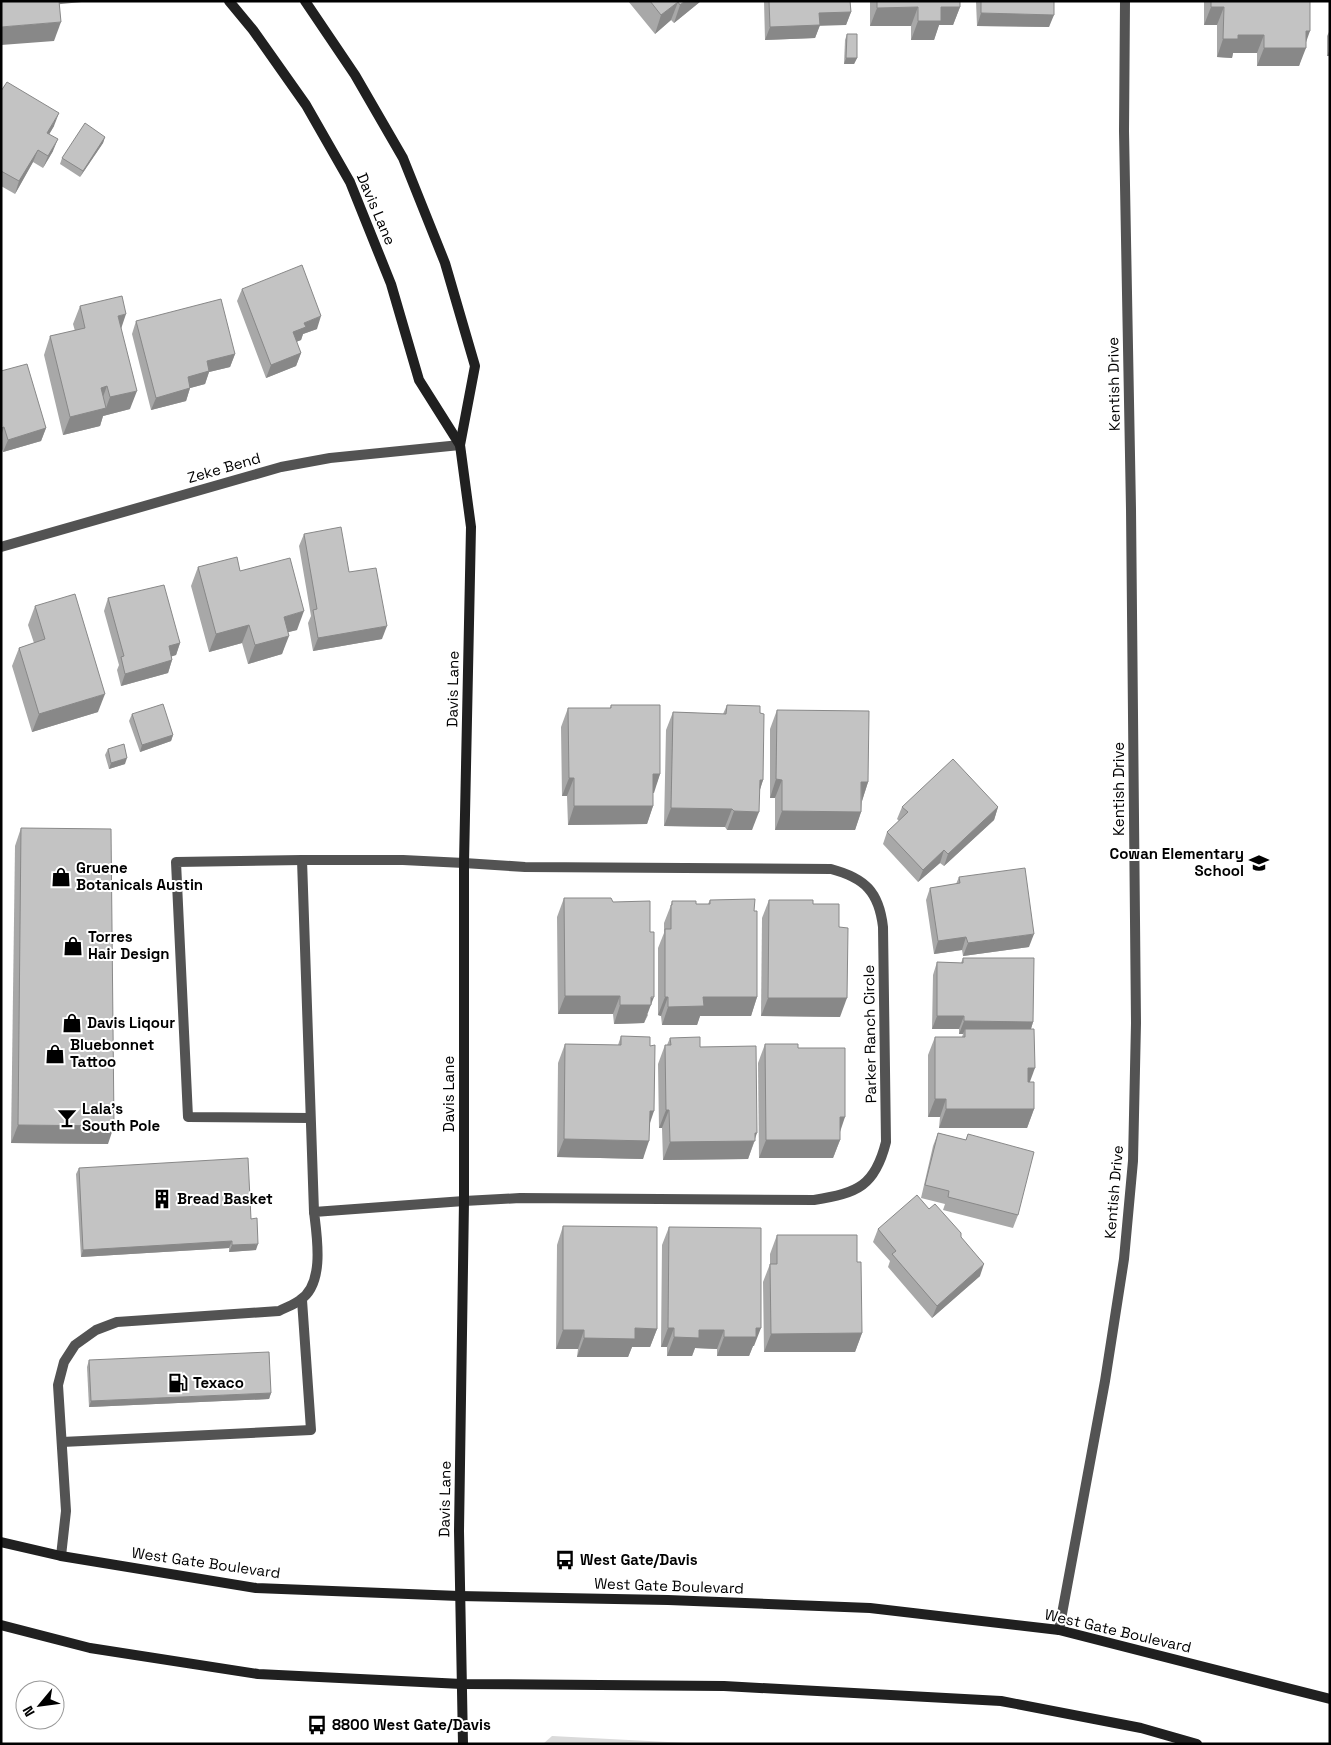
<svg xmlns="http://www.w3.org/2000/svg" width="1331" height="1745" font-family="'Space Grotesk',sans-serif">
<rect width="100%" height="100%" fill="#fff"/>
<polygon fill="#dadada" points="552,1736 706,1744 543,1744"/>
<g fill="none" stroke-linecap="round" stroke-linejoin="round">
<g stroke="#535353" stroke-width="10">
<polyline points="302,860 176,862 188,1117 310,1118"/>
<polyline points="314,1212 302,860 403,860 464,863"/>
<polyline points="62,1442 311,1430 302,1300"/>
<path d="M 61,1556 L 66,1511 L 58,1385 L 64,1362 L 75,1345 L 96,1330 L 117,1322 L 279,1311 C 286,1307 294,1305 300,1300 C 325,1284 317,1237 314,1212 L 464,1201"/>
</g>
<g stroke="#535353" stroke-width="10">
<polyline points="1,547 281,467 330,458 460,445"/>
<path d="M 464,863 L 525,867 L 831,869 C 865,878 879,892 883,927 L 886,1142 C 875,1186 858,1193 814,1200 L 520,1198 L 464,1201"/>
<polyline points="1059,1630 1105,1381 1124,1259 1133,1161 1136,1023 1131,509 1124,131 1125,1"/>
</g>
<g stroke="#202020" stroke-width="10">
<polyline points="229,1 253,30 306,105 350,182 391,284 419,380 460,445"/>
<polyline points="305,1 355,75 403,158 445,263 475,366 460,445 471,527 464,863 464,1201 459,1531 463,1744"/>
<polyline points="1,1542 61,1556 256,1588 459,1596 668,1600 870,1608 1059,1630 1330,1699"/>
<polyline points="1,1625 90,1648 258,1674 462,1684 724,1686 1001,1701 1141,1728 1197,1744"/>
</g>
</g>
<g fill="#a8a8a8">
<polygon points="628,1 701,1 674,23 671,20 655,34"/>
<polygon points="764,1 850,1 851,12 846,25 820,25 815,38 765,40"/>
<polygon points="870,1 960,1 960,7 953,25 939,25 934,40 911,40 911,26 870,26"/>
<polygon points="976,1 1054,1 1049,27 977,26"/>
<polygon points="1204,1 1310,1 1306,42 1299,66 1257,66 1257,53 1233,53 1232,58 1217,57 1217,25 1204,25"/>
<polygon points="1330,30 1330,56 1327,56 1327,36"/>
<polygon points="847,34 857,58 854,64 844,64 845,40"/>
<polygon points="1,91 54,126 49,134 53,151 43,168 33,162 15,194 1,186"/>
<polygon points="105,137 103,143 80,177 60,164 62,158"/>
<polygon points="242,289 317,329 303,334 301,340 296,342 301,353 296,366 266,378 237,301"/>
<polygon points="80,306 121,328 130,409 103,416 100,426 63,435 44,355 50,336 75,331 73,324"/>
<polygon points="136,321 235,354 230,367 209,372 205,384 190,388 186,401 151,410 132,334"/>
<polygon points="1,371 46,428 41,441 3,452 1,446"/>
<polygon points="304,534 349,572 382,639 313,651 308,623 311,616 299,546"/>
<polygon points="198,567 240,571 297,630 288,632 282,654 248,664 242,643 209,652 191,586"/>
<polygon points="108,598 180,643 176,655 171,656 172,660 168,673 121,686 117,670 119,665 104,611"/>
<polygon points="35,606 98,712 32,732 12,666 19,648 34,643 28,625"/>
<polygon points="611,705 660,774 653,793 653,806 647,824 568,825 567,796 562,796 561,727 568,708 610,708"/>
<polygon points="727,705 763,780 759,792 752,830 727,830 725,827 664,826 666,730 673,712 723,714"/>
<polygon points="777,710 868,782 862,801 861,812 855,830 775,830 775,798 770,798 770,729"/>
<polygon points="132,714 173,735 171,741 140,752 129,721"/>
<polygon points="108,749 125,764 109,769 105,755"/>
<polygon points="902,807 998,807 994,820 944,866 940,863 918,882 883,844 887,832 899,821 897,819"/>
<polygon points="21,828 108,1144 11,1143 15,846"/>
<polygon points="959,877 1029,947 963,956 962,950 934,954 926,900 930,888 956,884"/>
<polygon points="564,898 648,1015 644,1023 614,1024 613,1014 558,1014 557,917"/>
<polygon points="710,900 754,911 757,997 751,1016 700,1016 697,1025 662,1025 661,1016 658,1015 658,948 664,933 664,923 671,905 672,901 696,904 708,904"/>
<polygon points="769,900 813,904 840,1017 761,1016 762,918"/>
<polygon points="963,958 1033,1022 1031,1029 1030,1082 1034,1109 1027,1128 939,1128 940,1117 928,1117 928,1055 935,1037 962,1037 963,1034 959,1034 959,1029 932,1029 933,975 937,962 961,963"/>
<polygon points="621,1036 650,1123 643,1159 557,1157 558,1063 565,1044 618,1045"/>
<polygon points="670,1038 700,1047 755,1140 748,1159 663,1160 662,1128 659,1128 658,1064 665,1045 667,1045"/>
<polygon points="765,1044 798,1048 840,1132 840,1140 833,1158 759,1158 758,1063"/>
<polygon points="938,1133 966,1140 968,1134 1018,1215 1013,1228 943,1210 945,1204 921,1198 933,1146"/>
<polygon points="79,1168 251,1219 256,1250 229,1252 229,1248 81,1257 76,1174"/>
<polygon points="929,1209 961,1237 980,1276 932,1318 888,1267 890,1261 873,1242 878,1229"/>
<polygon points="563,1226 657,1329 650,1347 632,1347 628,1357 577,1357 578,1349 556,1349 557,1245"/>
<polygon points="669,1227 754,1346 753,1346 749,1356 717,1356 717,1349 695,1348 692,1356 667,1356 667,1347 661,1347 662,1245"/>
<polygon points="777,1235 857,1262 862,1333 855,1352 764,1352 763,1282 770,1264 770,1254"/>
<polygon points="89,1360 271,1393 269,1399 89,1407 87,1367"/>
</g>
<g fill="#888">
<polygon points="52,1 92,1 51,5"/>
<polygon points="685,1 701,1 674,23 680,5"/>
<polygon points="678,2 671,20 655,34 661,15"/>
<polygon points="918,7 911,26 870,26 877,8"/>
<polygon points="941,7 960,7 953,25 939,25 934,40 911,40 918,21"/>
<polygon points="1211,7 1224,7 1217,25 1204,25"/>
<polygon points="851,12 846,25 815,26 819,13"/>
<polygon points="981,13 1054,15 1049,27 977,26"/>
<polygon points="61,22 54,41 1,45 1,27"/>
<polygon points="820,25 815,38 765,40 770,27"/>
<polygon points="1306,31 1310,31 1304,48 1306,48 1299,66 1257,66 1264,48"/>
<polygon points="1238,35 1264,35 1257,53 1233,53 1232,58 1217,57 1223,39"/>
<polygon points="1330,49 1330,56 1327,56"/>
<polygon points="846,58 857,58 854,64 844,64"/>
<polygon points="59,113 54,126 43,145 47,133"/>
<polygon points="105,137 103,143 80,177 83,171"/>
<polygon points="58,139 53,151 43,168 48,156"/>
<polygon points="38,150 33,162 15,194 19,181"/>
<polygon points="126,314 120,332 118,316"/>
<polygon points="321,316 317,329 303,334 301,340 288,345 293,332 304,323"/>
<polygon points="301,353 296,366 266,378 271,365"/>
<polygon points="235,354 230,367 209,372 205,384 183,390 188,377 207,361"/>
<polygon points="107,386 100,405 101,388"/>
<polygon points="190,388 186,401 151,410 156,398"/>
<polygon points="137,391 130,409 103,416 100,426 63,435 70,417 106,408 110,397"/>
<polygon points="4,427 1,436 1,428"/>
<polygon points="46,428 41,441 3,452 8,440"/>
<polygon points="304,611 297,630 277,635 284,617"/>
<polygon points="249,625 242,643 209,652 216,634"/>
<polygon points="387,626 382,639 313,651 318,638"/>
<polygon points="289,636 282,654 248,664 255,645"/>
<polygon points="180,643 176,655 164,659 169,646"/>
<polygon points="172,660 168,673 121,686 125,674"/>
<polygon points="105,694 98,712 32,732 39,714"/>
<polygon points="173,735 171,741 140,752 142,745"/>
<polygon points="127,758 125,764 109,769 111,763"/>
<polygon points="653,774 660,774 654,793 646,792"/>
<polygon points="569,778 574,778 567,796 562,796"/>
<polygon points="776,779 782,780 775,798 770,798"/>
<polygon points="760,780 763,780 757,799"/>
<polygon points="861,782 868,782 862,801"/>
<polygon points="574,806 653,806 647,824 568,825"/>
<polygon points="998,807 994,820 944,866 948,854"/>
<polygon points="671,808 732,809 725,827 664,826"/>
<polygon points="734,811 759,812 752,830 727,830"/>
<polygon points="782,811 861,812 855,830 775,830"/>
<polygon points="944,850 940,863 918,882 923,870"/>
<polygon points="1034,934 1029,947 963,956 968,943"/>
<polygon points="966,937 962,950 934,954 938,941"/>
<polygon points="565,996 620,996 613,1014 558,1014"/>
<polygon points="654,997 644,1023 614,1024 620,1005"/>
<polygon points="665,997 668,997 661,1016 658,1015"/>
<polygon points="703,997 757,997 751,1016 700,1016 697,1025 662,1025 668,1007"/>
<polygon points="768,998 847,998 840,1017 761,1016"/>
<polygon points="937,1016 964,1016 959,1029 932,1029"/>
<polygon points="964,1021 1033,1022 1029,1035 965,1029 963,1034 959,1034"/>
<polygon points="1028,1068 1035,1068 1028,1087"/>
<polygon points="935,1099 946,1099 940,1117 928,1117"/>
<polygon points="946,1109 1034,1109 1027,1128 939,1128"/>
<polygon points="666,1110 669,1110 662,1128 659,1128"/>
<polygon points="650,1111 654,1111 648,1129"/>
<polygon points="840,1117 845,1117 839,1135"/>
<polygon points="18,1125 114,1126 108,1144 11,1143"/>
<polygon points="755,1133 757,1133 748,1159 663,1160 670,1142"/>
<polygon points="564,1139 649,1141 643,1159 557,1157"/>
<polygon points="766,1140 840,1140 833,1158 759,1158"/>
<polygon points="232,1241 229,1248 81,1257 83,1250"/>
<polygon points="258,1244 256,1250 229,1252 232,1245"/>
<polygon points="984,1264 980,1276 932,1318 937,1306"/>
<polygon points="635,1328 657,1329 650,1347 632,1347 628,1357 577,1357 584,1338"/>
<polygon points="668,1328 674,1328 667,1347 661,1347"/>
<polygon points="756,1328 761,1328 754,1346 753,1346 749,1356 717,1356 724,1337"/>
<polygon points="563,1330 584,1330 578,1349 556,1349"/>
<polygon points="699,1330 724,1330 717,1349 695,1348 692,1356 667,1356 674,1337"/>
<polygon points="862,1333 855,1352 764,1352 771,1334"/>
<polygon points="271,1393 269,1399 89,1407 91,1401"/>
</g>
<g fill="#c3c3c3" stroke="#888">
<polygon points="1,1 59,1 61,22 1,27"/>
<polygon points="650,1 685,1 680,5 678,2 661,15"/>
<polygon points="769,1 850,1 851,12 819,13 820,25 770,27"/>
<polygon points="877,1 960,1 960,7 941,7 941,21 918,21 918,7 877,8"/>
<polygon points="981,1 1054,1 1054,15 981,13"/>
<polygon points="1211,1 1310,1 1310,31 1306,31 1306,48 1264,48 1264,35 1238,35 1238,39 1223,39 1224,7 1211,7"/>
<polygon points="847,34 857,34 857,58 846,58"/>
<polygon points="7,82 59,113 47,133 58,139 48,156 38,150 19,181 1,171 1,91"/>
<polygon points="85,123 105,137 83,171 62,158"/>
<polygon points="302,265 321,316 304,323 306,327 293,332 301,353 271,365 242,289"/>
<polygon points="122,296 126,314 118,316 137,391 110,397 107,386 101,388 106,408 70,417 50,336 85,328 80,306"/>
<polygon points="221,299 235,354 207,361 209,371 188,377 190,388 156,398 136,321"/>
<polygon points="27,364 46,428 8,440 4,427 1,428 1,371"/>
<polygon points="341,527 349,572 376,568 387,626 318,638 313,610 317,609 304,534"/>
<polygon points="237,557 240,571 290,558 304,611 284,617 289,636 255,645 249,625 216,634 198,567"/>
<polygon points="164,585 180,643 169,646 172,660 125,674 121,657 124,656 108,598"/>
<polygon points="75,594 105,694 39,714 19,648 45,639 35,606"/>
<polygon points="163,704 173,735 142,745 132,714"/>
<polygon points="611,705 660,705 660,774 653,774 653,806 574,806 574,778 569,778 568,708 611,708"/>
<polygon points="727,705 760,706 760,713 764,714 763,780 760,780 759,812 734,811 732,809 671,808 673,712 726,714"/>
<polygon points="777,710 869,711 868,782 861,782 861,812 782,811 782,780 776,779"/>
<polygon points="124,744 127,758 111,763 108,749"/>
<polygon points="953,759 998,807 948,854 944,850 923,870 887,832 908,812 902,807"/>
<polygon points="21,828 111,829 114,1126 18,1125"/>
<polygon points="1025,868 1034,934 968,943 966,937 938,941 930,888 960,883 959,877"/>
<polygon points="564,898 611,898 613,902 650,901 650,932 654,932 654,997 651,997 651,1005 620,1005 620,996 565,996"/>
<polygon points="755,899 754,911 757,911 757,997 703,997 704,1006 668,1007 668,997 665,997 665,929 671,929 671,905 672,905 672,901 696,901 696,904 710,904 710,900"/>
<polygon points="769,900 813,900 813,904 839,904 839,927 848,928 847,998 768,998"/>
<polygon points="963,958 1034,958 1033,1022 964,1021 964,1016 937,1016 937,962 963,963"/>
<polygon points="965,1029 1034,1029 1035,1068 1028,1068 1028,1082 1034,1082 1034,1109 946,1109 946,1099 935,1099 935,1037 965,1037"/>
<polygon points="621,1036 650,1037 650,1046 655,1045 654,1111 650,1111 649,1141 564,1139 565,1044 621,1045"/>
<polygon points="700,1037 700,1047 756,1046 757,1133 755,1133 755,1141 670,1142 669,1110 666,1110 665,1045 671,1045 670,1038"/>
<polygon points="765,1044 798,1044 798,1048 845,1048 845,1117 840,1117 840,1140 766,1140"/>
<polygon points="938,1133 966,1140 968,1134 1034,1152 1018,1215 948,1197 949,1191 925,1185"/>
<polygon points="248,1158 251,1219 257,1218 258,1244 232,1245 232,1241 83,1250 79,1168"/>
<polygon points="917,1195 929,1209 935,1204 961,1233 961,1237 984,1264 937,1306 892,1254 896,1251 878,1229"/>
<polygon points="563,1226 657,1227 657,1329 635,1328 635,1339 584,1338 584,1330 563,1330"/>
<polygon points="669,1227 761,1228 761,1328 756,1328 756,1337 724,1337 724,1330 699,1330 699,1338 674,1337 674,1328 668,1328"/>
<polygon points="777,1235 857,1235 857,1262 861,1262 862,1333 771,1334 770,1264 777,1264"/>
<polygon points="269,1352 271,1393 91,1401 89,1360"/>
</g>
<defs>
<symbol id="school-bare" viewBox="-9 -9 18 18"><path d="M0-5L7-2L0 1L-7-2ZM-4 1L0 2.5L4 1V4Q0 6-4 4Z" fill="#000" stroke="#fff" stroke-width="2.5" paint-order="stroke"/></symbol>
<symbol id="shop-bare" viewBox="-9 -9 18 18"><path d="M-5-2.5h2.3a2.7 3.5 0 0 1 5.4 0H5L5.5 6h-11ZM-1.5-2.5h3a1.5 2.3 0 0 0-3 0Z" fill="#000" stroke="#fff" stroke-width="2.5" paint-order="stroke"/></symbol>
<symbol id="bar-bare" viewBox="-9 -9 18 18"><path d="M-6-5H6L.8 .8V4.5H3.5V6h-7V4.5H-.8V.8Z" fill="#000" stroke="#fff" stroke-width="2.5" paint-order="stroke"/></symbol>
<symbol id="building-bare" viewBox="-9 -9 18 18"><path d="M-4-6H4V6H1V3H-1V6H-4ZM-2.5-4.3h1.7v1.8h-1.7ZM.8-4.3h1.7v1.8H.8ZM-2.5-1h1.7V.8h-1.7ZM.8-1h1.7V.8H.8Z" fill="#000" stroke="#fff" stroke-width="2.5" paint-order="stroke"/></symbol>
<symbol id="fuel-bare" viewBox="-9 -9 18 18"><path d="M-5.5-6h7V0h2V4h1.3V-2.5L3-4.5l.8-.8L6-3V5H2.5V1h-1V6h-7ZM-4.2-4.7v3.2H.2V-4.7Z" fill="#000" stroke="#fff" stroke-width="2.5" paint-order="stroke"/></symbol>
<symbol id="bus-bare" viewBox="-9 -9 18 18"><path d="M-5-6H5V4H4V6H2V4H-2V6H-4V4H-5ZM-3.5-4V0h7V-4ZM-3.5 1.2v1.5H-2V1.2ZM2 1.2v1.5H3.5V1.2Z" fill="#000" stroke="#fff" stroke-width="2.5" paint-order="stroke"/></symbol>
</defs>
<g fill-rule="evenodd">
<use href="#school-bare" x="1245" y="849" width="28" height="28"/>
<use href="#shop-bare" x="47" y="863" width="28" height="28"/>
<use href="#shop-bare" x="59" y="932" width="28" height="28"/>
<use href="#shop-bare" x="58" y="1009" width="28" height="28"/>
<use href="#shop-bare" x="41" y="1040" width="28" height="28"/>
<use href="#bar-bare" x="53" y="1104" width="28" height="28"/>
<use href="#building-bare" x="148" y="1185" width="28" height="28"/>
<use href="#fuel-bare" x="164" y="1369" width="28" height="28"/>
<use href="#bus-bare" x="551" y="1546" width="28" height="28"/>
<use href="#bus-bare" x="303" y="1711" width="28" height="28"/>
</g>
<g text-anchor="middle" stroke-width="4" stroke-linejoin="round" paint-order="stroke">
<g font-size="15" fill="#000" stroke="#fff">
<text transform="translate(376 209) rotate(67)" y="5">Davis Lane</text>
<text transform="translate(1114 384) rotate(-91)" y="5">Kentish Drive</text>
<text transform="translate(224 468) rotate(-16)" y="5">Zeke Bend</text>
<text transform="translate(453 689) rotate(-89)" y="5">Davis Lane</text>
<text transform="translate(1119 789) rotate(-90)" y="5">Kentish Drive</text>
<text transform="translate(870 1034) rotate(-91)" y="5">Parker Ranch Circle</text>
<text transform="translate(449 1094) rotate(-90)" y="5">Davis Lane</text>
<text transform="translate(1114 1192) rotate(-85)" y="5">Kentish Drive</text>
<text transform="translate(445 1499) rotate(-89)" y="5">Davis Lane</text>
<text transform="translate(206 1563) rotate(8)" y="5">West Gate Boulevard</text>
<text transform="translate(669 1586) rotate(2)" y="5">West Gate Boulevard</text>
<text transform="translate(1118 1631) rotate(13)" y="5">West Gate Boulevard</text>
</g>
<g font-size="15" font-weight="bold" fill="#000" stroke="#fff" text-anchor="start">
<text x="1244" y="859" text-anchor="end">Cowan Elementary<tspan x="1244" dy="17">School</tspan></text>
<text x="76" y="873">Gruene<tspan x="76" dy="17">Botanicals Austin</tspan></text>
<text x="88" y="942">Torres<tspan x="88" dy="17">Hair Design</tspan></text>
<text x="87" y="1028">Davis Liqour</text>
<text x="70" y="1050">Bluebonnet<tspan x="70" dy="17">Tattoo</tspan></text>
<text x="82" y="1114">Lala's<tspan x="82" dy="17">South Pole</tspan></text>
<text x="177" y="1204">Bread Basket</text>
<text x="193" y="1388">Texaco</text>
<text x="580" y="1565">West Gate/Davis</text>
<text x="332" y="1730">8800 West Gate/Davis</text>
</g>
</g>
<rect width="1331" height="1745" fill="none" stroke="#000000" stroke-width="5"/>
<g transform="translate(40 1705) rotate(241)"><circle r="24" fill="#ffffff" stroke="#999999"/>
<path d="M0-4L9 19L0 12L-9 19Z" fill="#000000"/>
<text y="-8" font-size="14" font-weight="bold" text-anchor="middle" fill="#000000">N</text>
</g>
</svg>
